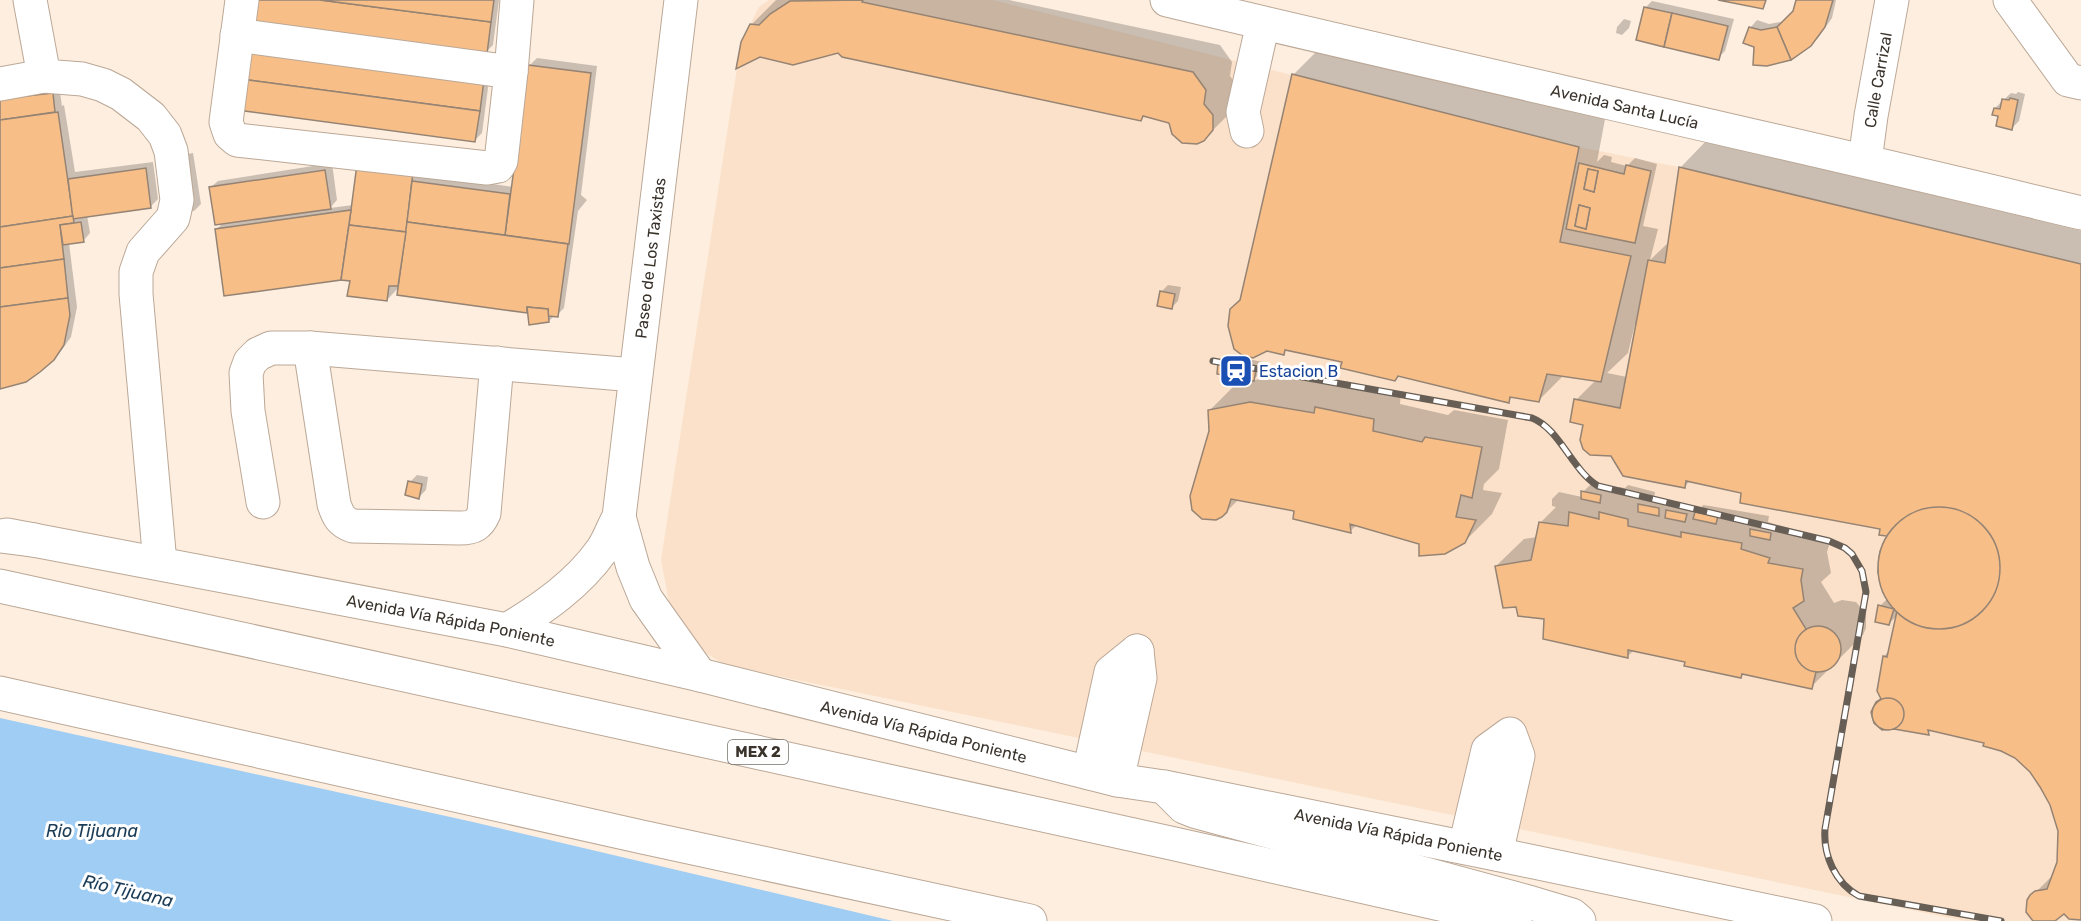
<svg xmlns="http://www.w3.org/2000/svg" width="2081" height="921" font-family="Rubik,sans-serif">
<rect width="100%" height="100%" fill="#fdeedf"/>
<polygon fill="#fbe1ca" points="769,0 993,0 1579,147 1679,167 2081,264 2081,921 1965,921 725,665 693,645 670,607 661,560 741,42 759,7"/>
<polygon fill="#a0cdf3" points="0,718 473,822 893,921 0,921"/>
<g fill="#0003" fill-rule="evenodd">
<polygon points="253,0 499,0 493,45 486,52"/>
<polygon points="776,0 1009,0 1220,45 1232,62 1230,76 1239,88 1231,112 1203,140 1170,122 1145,115 1141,120 838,51 751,25"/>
<polygon points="1798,0 1836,0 1832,18 1818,38 1810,45 1756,46 1750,28 1757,20 1769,24 1786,21 1794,12"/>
<polygon points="1652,1 1734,19 1725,51 1718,58 1645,8"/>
<polygon points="1624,19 1631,21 1629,28 1622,35 1616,33 1617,27"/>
<path d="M 1320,48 L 1605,119 L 1597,162 L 1604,155 L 1612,157 L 1611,162 L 1627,166 L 1635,158 L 1657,164 L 1643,226 L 1658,229 L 1650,260 L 1670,241 L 1680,168 L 1707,140 L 2081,231 L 2081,918 L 2064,912 L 2052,921 L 2038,921 L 2036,892 L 2054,874 L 2058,862 L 2060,831 L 2051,804 L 2031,771 L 2016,757 L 1986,742 L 1932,729 L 1928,733 L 1882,698 L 1884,656 L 1890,650 L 1898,614 L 1889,624 L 1880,606 L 1887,599 L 1890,599 L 1890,534 L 1882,528 L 1691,480 L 1684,487 L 1612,455 L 1584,424 L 1576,400 L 1596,380 L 1564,375 L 1539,400 L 1513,396 L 1509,401 L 1399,375 L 1395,379 L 1343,361 L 1287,349 L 1283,353 L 1241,300 L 1293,75 ZM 1635,324 L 1637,324 L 1627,377 L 1607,373 L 1628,353 Z"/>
<polygon points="537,58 597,66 581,195 587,200 578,211 564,308 557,315 555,315 549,321 529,312 399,294 400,286 387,300 351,280 341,278 225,294 216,230 224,222 210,188 218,181 332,163 337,200 330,208 353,205 358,165 513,187 529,66"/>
<polygon points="490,73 482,133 475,140 239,108"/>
<polygon points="59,86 62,106 64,105 75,172 153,162 158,199 151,206 87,215 90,233 83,241 69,243 77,307 71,337 61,351 39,371 0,388 0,94"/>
<polygon points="2018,92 2025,94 2019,121 2012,128 1995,108 2011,93 2016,94"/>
<polygon points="193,153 201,204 194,211 186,212 187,154"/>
<polygon points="1168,285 1181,287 1178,301 1171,308 1161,292"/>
<polygon points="1227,355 1263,362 1261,372 1254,379 1220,362"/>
<polygon points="1278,376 1339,386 1344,381 1401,392 1400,404 1448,415 1454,410 1508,420 1499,469 1484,484 1483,490 1502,493 1492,514 1464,542 1421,543 1357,525 1350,531 1296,510 1239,499 1222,516 1209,411 1237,383"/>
<polygon points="417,475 428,477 426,490 419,497 410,482"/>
<polygon points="1590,485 1616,490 1619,487 1625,488 1628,485 1655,492 1654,499 1701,508 1703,505 1710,506 1769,516 1768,522 1796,530 1795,534 1830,542 1827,552 1831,573 1821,582 1834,603 1842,600 1856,602 1866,614 1866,628 1863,635 1811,687 1744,673 1741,677 1687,661 1634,650 1628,656 1517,606 1496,566 1524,539 1537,537 1540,523 1556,507 1552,506 1552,499 1559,492 1582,497 1583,492"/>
</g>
<g fill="#f7be88" stroke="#958373" stroke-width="1.5" fill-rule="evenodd">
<polygon points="252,0 320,0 491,22 487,54 249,21"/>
<polygon points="320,0 494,0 491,22"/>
<polygon points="863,0 862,2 1193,72 1206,90 1204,104 1213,115 1213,130 1204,141 1197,144 1182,143 1172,134 1169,123 1143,116 1141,121 842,57 838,53 793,65 760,57 736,69 741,42 750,24 759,25 770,14 790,1"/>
<polygon points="1718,0 1766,0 1763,9"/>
<polygon points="1796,0 1833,0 1825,27 1811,46 1791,60 1777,27 1793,11"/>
<polygon points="1644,7 1672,13 1664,47 1636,40"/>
<polygon points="1672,13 1728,26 1719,60 1664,47"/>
<polygon points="1749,27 1761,30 1777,27 1791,60 1767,66 1753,65 1754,47 1743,43"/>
<polygon points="246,48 484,80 480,111 241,79"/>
<polygon points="528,65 591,73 569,244 505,235"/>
<polygon points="1292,74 1579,147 1560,242 1631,256 1601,382 1547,374 1539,402 1510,397 1509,403 1398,376 1395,381 1340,368 1342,362 1285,350 1284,355 1267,351 1253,358 1242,355 1234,349 1228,326 1230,309 1240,300"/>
<polygon points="241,79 480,111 475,142 237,110"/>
<polygon points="53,93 55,112 0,120 0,99"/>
<polygon points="2010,98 2018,100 2012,130 1996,126 1998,116 1992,115 1994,108 2000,109 2002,99 2009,100"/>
<polygon points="58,112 73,216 0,227 0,120"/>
<path d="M 1579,163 L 1624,174 L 1626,165 L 1651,171 L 1635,243 L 1566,229 ZM 1588,169 L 1598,171 L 1594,192 L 1584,189 ZM 1579,205 L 1590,208 L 1586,229 L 1575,226 Z"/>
<polygon points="357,164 413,172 406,232 349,225"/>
<polygon points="1679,167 2081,264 2081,920 2069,919 2064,914 2055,921 2033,921 2026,912 2027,900 2030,895 2035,891 2047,889 2057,862 2058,831 2050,805 2040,787 2030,772 2015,758 2001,751 1983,746 1984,743 1928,730 1929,735 1894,729 1882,730 1874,723 1871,712 1876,702 1881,699 1877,691 1883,656 1887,657 1897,611 1883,592 1878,572 1880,552 1887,536 1879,535 1880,529 1740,503 1741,493 1686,481 1685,488 1623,476 1611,456 1590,455 1583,449 1580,440 1583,425 1570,422 1574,399 1620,408 1648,260 1665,263"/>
<polygon points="146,168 151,208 73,219 68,179"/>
<polygon points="1588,169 1598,171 1594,192 1584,189"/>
<polygon points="325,170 331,209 215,225 209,187"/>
<polygon points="412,181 510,194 505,235 407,222"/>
<polygon points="1579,205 1590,208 1586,229 1575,226"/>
<polygon points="351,210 341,280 224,296 215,229"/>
<polygon points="73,216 74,223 60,225 64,259 0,268 0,227"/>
<polygon points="81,222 84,242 63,245 60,225"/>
<polygon points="407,222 568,244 558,317 548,316 548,309 527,307 527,313 397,295"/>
<polygon points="349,225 406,232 398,286 389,286 387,301 347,296 350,281 341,280"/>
<polygon points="64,259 68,298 0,307 0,268"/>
<polygon points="1160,291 1175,294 1172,309 1157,306"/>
<polygon points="68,298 70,315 64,345 54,360 40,372 26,382 0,389 0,307"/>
<polygon points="527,307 548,309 549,322 529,325"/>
<polygon points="1218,362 1256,369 1254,381 1217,374"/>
<polygon points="1250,402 1314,413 1315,407 1374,419 1373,431 1422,442 1425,437 1482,447 1472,498 1461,495 1456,517 1476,520 1465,543 1445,554 1419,556 1419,544 1350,524 1351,533 1293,519 1294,511 1231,499 1227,512 1222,517 1216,520 1202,519 1192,510 1190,496 1209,431 1208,410"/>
<polygon points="408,481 422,484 419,499 405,495"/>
<polygon points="1581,491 1601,495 1600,503 1581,499"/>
<polygon points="1638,504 1659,508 1659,516 1638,512"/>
<circle cx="1939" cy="568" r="61"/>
<polygon points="1666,510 1687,514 1685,522 1665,518"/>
<polygon points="1569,512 1599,519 1599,512 1628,519 1628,526 1681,537 1681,532 1742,543 1741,549 1770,558 1768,563 1803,569 1801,580 1804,601 1793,608 1806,629 1821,627 1835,634 1839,641 1839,657 1829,669 1816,672 1812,689 1742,674 1741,678 1684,666 1685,662 1628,650 1628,658 1543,639 1544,619 1518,616 1516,607 1503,608 1495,566 1531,560 1539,522 1568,526"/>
<polygon points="1695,512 1718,516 1716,524 1693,519"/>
<polygon points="1750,529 1771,533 1770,540 1750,536"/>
<polygon points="1878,605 1894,609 1889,625 1875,622"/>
<circle cx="1818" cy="649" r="23"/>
<circle cx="1888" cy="714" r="16"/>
</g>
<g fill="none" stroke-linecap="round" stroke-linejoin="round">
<defs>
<g id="minor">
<polyline points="30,0 44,76 82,79 103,85 121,94 151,117 165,135 171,151 177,200 173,218 143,252 136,272 136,294 160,563"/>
<polyline points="242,0 226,122 230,134 237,140 487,168 498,166 501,161 511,72 517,0"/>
<path id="s1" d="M 1167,0 C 1471,73 1777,139 2081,213"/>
<polyline points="2010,0 2068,80 2081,83"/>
<polyline points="237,35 511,72"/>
<polyline points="0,84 44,76"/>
<polyline points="1247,131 1243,112 1263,23"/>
<path id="s2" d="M 1865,161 L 1871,116 L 1892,0"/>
<path d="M 310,348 L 334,504 C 338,516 341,522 353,526 L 460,528 C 473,528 479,525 484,513 L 497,363"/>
<polyline points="263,502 248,411 246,373 250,362 258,354 271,348 310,348 635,375"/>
<polyline points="619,517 633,567 646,599 700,675"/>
<path id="s3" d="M 507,630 C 542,609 578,584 602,550 C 609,540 613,527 619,517 L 681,0"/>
<polyline points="0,693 642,837 1030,921"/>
<polyline points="1089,773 1111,672 1137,651"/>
<polyline points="1117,780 1140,678 1137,651"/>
<polyline points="1465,847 1488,750 1510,734 1518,756 1496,854"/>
</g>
<g id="major">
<path id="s4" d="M 7,535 L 507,630 L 700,675 L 1117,780 L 1164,787 L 1496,854 L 1815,921"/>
</g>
<g id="highway">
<polyline points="0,536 34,540"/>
<polyline points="0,586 1175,844 1515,921"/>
<polyline points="1164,787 1184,807 1194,811 1528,902 1572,915 1579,921"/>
</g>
</defs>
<use href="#minor" stroke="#bba897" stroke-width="35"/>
<use href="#major" stroke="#bba897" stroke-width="35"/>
<use href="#highway" stroke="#bba897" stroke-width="35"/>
<use href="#minor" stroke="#fff" stroke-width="33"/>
<use href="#major" stroke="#fff" stroke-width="33"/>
<use href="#highway" stroke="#fff" stroke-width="33"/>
<defs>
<path id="rail" d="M 1213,361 L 1532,418 C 1560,429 1571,469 1598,486 L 1829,541 L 1845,548 L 1852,554 L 1862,571 L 1866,592 L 1825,829 C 1823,855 1835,883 1859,896 L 2001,921"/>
</defs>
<use href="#rail" stroke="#675e55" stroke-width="7"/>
<use href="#rail" stroke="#fefefe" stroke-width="4.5" stroke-dasharray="14" stroke-linecap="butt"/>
</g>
<defs>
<symbol id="station-square" viewBox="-11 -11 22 22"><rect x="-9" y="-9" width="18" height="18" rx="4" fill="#1a4fb4" stroke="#fefefe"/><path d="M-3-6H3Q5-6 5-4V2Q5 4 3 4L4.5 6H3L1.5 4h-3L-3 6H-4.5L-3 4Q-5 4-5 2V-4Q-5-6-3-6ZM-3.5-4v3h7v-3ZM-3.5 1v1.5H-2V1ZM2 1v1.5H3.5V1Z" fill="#fff"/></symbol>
</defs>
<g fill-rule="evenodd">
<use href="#station-square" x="1217" y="352" width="38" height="38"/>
</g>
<g text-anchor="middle" stroke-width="6" stroke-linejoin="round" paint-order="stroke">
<rect fill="#fefefe" stroke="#75706b" stroke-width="1.5" x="728" y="740" width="60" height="24" rx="4.5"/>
<g font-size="15" font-weight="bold" fill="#3a332c">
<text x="758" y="757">MEX 2</text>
</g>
<g font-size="16" fill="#3a332c" stroke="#fefefe">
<text dy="6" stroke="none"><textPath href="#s2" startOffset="82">Calle Carrizal</textPath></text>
<text dy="6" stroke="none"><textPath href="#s1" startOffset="470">Avenida Santa Lucía</textPath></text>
<text dy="6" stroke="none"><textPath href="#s3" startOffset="423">Paseo de Los Taxistas</textPath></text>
<text dy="6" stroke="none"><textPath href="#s4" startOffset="452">Avenida Vía Rápida Poniente</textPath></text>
<text dy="6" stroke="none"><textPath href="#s4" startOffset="938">Avenida Vía Rápida Poniente</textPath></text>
<text dy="6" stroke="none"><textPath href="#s4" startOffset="1424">Avenida Vía Rápida Poniente</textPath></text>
</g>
<g font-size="16" fill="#164399" stroke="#fefefe" text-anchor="start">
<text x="1259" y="377">Estacion B</text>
</g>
<g font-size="18" font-style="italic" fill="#1b3c56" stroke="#fefefe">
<text x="92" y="837">Rio Tijuana</text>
<text transform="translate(128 891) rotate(13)" y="6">Río Tijuana</text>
</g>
</g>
</svg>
